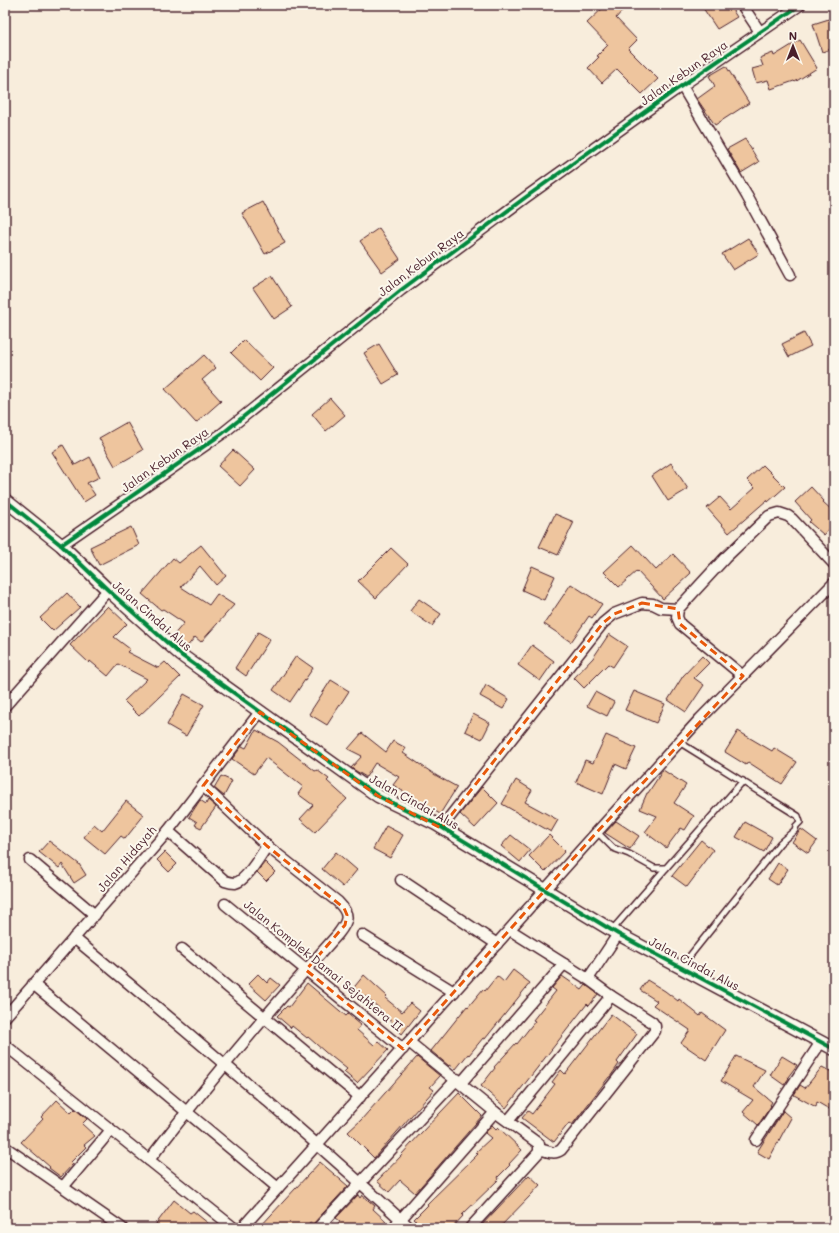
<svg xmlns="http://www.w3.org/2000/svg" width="839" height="1233" font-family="Mali,sans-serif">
<rect width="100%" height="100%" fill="#f8eddc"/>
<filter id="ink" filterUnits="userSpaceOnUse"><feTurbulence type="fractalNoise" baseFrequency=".025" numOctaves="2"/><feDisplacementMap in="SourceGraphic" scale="8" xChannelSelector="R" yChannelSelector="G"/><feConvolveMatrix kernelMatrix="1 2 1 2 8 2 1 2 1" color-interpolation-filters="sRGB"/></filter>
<g filter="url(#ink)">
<g fill="#eec59e" stroke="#4a1f2b">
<polygon points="606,5 617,5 622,11 616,18 637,40 628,49 658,79 642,94 617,69 602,83 588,68 599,57 597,56 608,45 587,23"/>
<polygon points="701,5 729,5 737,17 717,29"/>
<polygon points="832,18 834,26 834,48 822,52 813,24"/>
<polygon points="800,40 817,68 795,82 794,81 771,89 768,80 756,83 752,69 763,66 760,58 773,53 774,56"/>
<polygon points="726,66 749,103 715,125 697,99 715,86 709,76"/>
<polygon points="745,139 759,162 741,173 727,149"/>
<polygon points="263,202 285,243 265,254 242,213"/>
<polygon points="379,228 400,259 382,272 360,241"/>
<polygon points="748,238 759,254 733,270 722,254"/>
<polygon points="272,276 292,307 274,319 253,288"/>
<polygon points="804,333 811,346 789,357 782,344"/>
<polygon points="244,340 273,368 260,381 231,353"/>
<polygon points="379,344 398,375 383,384 364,353"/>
<polygon points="204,355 216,368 202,380 221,401 196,423 165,389"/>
<polygon points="330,398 345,415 326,431 312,414"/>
<polygon points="127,422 143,450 115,466 99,438"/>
<polygon points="63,445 75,465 90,457 100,477 87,483 95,495 84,502 52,452"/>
<polygon points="233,450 255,470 240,486 218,466"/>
<polygon points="671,463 688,489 668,501 652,476"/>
<polygon points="763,465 785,487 768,502 767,500 729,533 707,508 720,497 731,509 755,488 747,480"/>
<polygon points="811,487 824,501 823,502 834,512 834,524 824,535 809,522 811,520 795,502"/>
<polygon points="555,514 574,522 558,555 539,547"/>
<polygon points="131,527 139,545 99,565 90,547"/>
<polygon points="201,545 226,576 216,585 200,566 181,587 209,605 217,594 234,605 201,642 195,637 186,648 172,637 184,623 163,609 161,610 142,594 173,558 179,563"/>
<polygon points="633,545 656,570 673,554 691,573 663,599 637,571 619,587 604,572"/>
<polygon points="391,548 408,564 376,598 358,581"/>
<polygon points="532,566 555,576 544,600 522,590"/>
<polygon points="571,584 602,604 592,618 589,616 571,642 544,624"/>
<polygon points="67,593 80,607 53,631 40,618"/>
<polygon points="419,599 441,614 432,626 410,611"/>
<polygon points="108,606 127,624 114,637 130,649 127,652 158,668 165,662 180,677 139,716 124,701 147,679 118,664 108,676 90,661 89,663 70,645"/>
<polygon points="258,632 270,639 246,676 235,668"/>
<polygon points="609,634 627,646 613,667 608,664 584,688 574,678 593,658"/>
<polygon points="532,645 554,661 540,681 518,665"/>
<polygon points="296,656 313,668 290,702 273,690"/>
<polygon points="702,656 709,663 694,678 704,685 686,712 668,700 683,676"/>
<polygon points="331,680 349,691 327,725 309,714"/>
<polygon points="486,685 509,699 503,709 480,696"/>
<polygon points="634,691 665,704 656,723 625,710"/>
<polygon points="595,692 614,702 607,716 587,706"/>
<polygon points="184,694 204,705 186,736 167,725"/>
<polygon points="473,714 490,723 482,739 465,731"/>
<polygon points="256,730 278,742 315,771 317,770 329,779 327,781 347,799 315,832 300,819 313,805 298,794 303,787 266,758 254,774 232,759 242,746 246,748"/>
<polygon points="738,731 772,751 774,748 797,762 782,784 748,762 746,765 725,752"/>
<polygon points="362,733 386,752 393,741 406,748 403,753 437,776 457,787 440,814 393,785 399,777 375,763 366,777 351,768 362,756 348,749"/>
<polygon points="606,735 636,748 626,769 615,764 603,794 576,782 585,760 593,763"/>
<polygon points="663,770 686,785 674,803 694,816 685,830 681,828 666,848 645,832 657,816 640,809 647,793 648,793"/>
<polygon points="221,776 232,781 224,796 214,788"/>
<polygon points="516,780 532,790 525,802 558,820 551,832 502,804"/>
<polygon points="482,787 498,803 475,828 460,814"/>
<polygon points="200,800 206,804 208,800 216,807 201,828 195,825 197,822 189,817"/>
<polygon points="126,801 144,815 125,839 121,836 105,854 84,837 94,824 102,831"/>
<polygon points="616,821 639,836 630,849 605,833"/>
<polygon points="745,822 772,837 764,852 736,837"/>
<polygon points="386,826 403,835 390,858 373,849"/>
<polygon points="801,829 817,841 808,853 792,842"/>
<polygon points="511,835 530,850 520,862 501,846"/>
<polygon points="549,835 565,851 545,872 529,856"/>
<polygon points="701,840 713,850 698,870 699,871 687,887 672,876"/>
<polygon points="49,841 79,864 86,875 74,883 62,864 59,868 39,852"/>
<polygon points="165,852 177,864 169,872 157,860"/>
<polygon points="336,852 357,870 343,887 322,869"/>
<polygon points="265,862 275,872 266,881 257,872"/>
<polygon points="778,863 788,869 777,885 768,879"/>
<polygon points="513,970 530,983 485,1039 483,1038 469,1055 468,1054 456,1069 450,1065 449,1066 431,1051 467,1006 468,1007 483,989 485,991 497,976 504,982"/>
<polygon points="258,974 267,983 271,978 280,985 266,1000 248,984"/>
<polygon points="364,975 387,996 385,998 402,1012 410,1003 420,1011 402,1034 392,1025 393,1023 379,1011 380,1009 365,996 361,1000 351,991"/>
<polygon points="562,976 582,990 586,985 598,994 589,1006 587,1004 506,1108 481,1086 495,1068 494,1067 516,1043 517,1044 535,1021 533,1020 556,991 552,988"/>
<polygon points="647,980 665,991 678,1001 679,999 700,1016 702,1013 725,1030 706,1060 681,1043 690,1030 653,1005 657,1001 640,990"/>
<polygon points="307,983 346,1016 348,1014 361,1025 357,1030 374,1045 378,1041 388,1050 357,1083 344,1072 347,1069 332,1057 332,1058 308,1037 307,1038 292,1026 291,1028 277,1016 287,1006 289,1007"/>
<polygon points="611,1014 637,1034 617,1062 619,1064 610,1077 609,1077 572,1125 569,1123 554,1142 522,1118 528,1111 532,1114 555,1084 552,1082 561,1070 565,1074"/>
<polygon points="736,1056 765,1070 754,1087 772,1102 770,1105 771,1106 758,1125 743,1112 753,1100 721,1081"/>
<polygon points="782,1056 797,1065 788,1077 789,1078 784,1085 770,1075"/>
<polygon points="417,1057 440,1076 430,1087 434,1090 374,1158 348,1132 361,1120"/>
<polygon points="822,1067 834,1073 834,1103 829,1109 817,1102 816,1107 794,1095 800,1085 805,1088"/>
<polygon points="459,1093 482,1116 415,1193 400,1180 389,1192 377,1181 403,1154 402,1154 421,1133"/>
<polygon points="57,1100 71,1113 75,1109 87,1119 82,1124 95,1136 84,1145 86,1147 71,1162 73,1164 61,1177 49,1168 50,1167 21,1142 43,1119 41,1117"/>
<polygon points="783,1111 791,1118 769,1159 757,1152"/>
<polygon points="492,1125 496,1129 498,1127 522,1150 509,1164 510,1165 498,1177 499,1179 462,1215 463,1216 452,1228 423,1228 414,1219 428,1205 427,1204 478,1154 476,1152 491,1138 485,1133"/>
<polygon points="320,1162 348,1186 313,1224 310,1222 305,1228 259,1228"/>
<polygon points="529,1175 540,1185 530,1196 499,1228 479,1228"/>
<polygon points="358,1195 360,1198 362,1195 375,1206 373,1209 386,1221 379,1228 334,1228 340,1221 336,1218"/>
<polygon points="174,1200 190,1213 193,1211 214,1228 153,1228"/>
</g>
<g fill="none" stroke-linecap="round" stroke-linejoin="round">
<defs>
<g id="service">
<polyline points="679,742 798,816 800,822 796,826 795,830 780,843 681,967"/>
<polyline points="597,832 613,848 629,854 654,868 666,868 743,781"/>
<polyline points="612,930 666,868"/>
</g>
<g id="minor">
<polyline points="742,5 760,32"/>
<polyline points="682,86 747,196 790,275"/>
<polyline points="61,545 223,433 401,290 526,197 674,91 800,5"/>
<polyline points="743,676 680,624 677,617 678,609 725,558 766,519 769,516 779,513 788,516 792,519 834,564"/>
<polyline points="5,706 108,590"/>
<polyline points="441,828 603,623 614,614 642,603 653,604 661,608 678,609"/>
<path d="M 168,831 L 225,881 C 228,882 232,883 235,883 C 246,881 261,855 267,846"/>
<polyline points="30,860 95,915"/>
<polyline points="401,880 497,944"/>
<polyline points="225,904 403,1049"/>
<polyline points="510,930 588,979"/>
<polyline points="362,935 454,992"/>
<path d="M 74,938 C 188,1032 301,1128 410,1228"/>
<polyline points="182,949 360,1097"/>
<polyline points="33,984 278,1188"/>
<polyline points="5,1017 168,831 260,712"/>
<polyline points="409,1042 495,1112 539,1144 539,1152 470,1228"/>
<polyline points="5,1045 234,1228"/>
<polyline points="461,1083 564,964"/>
<polyline points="508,1121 611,996 588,979 618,934"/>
<polyline points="756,1140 821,1042"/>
<polyline points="5,1147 122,1228"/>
<path d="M 540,1149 C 547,1151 554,1155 561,1150 L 655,1031 L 655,1026 L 652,1022 L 611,996"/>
<path d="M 149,1160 C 209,1082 272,1007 338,934 C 348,921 351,915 338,902 L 267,846 L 203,786"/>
<polyline points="63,1187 111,1130"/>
<polyline points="242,1228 597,832 700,719 834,583"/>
<polyline points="318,1228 457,1079"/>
<polyline points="393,1228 495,1112"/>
</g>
<polyline id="tertiary" points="5,500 61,545 108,590 181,655 378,796 436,824 618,934 834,1049"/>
</defs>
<use href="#service" stroke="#4a1f2b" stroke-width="8"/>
<use href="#minor" stroke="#4a1f2b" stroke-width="13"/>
<use href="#tertiary" stroke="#4a1f2b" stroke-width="15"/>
<use href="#service" stroke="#fbf7ec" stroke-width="5"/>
<use href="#minor" stroke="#fbf7ec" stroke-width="10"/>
<use href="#tertiary" stroke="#fbf7ec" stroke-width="12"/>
<defs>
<g id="cycleway">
<polyline points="5,500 61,545 108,590 181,655 378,796 436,824 618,934 834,1049"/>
<polyline points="61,545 223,433 401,290 526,197 674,91 800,5"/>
</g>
</defs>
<use href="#cycleway" stroke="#fbf7ec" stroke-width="6"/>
<use href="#cycleway" stroke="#00873e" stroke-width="4"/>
</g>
</g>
<path fill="none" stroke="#e8590c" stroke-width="3" stroke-dasharray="8 5" stroke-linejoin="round" d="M 642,603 L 678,609 L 680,624 L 743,676 L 597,832 L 403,1049 L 306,970 L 345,925 L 347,915 L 344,908 L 267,846 L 203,786 L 260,712 L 378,796 L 441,828 L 603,623 L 614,614 Z"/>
<g text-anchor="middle" stroke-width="4" stroke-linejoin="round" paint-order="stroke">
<g font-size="12" fill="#4a1f2b" stroke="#fbf7ec">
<text transform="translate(684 73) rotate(-35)" y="4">Jalan Kebun Raya</text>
<text transform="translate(421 263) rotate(-37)" y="4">Jalan Kebun Raya</text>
<text transform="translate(165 460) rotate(-35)" y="4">Jalan Kebun Raya</text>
<text transform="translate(152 616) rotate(41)" y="4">Jalan Cindai Alus</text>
<text transform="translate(414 802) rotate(29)" y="4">Jalan Cindai Alus</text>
<text transform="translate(127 859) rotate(-49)" y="4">Jalan Hidayah</text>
<text transform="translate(694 964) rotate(28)" y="4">Jalan Cindai Alus</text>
<text transform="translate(323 966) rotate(39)" y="4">Jalan Komplek Damai Sejahtera II</text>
</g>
</g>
<rect width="839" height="1233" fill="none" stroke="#fbf7ec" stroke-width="20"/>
<rect x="10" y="10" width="819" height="1213" fill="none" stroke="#4a1f2b" stroke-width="1.5" filter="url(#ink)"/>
<g transform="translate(793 46)" stroke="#fbf7ec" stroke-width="3" paint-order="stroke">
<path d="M0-3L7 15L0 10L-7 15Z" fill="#4a1f2b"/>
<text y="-6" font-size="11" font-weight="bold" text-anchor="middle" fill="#4a1f2b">N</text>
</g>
</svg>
